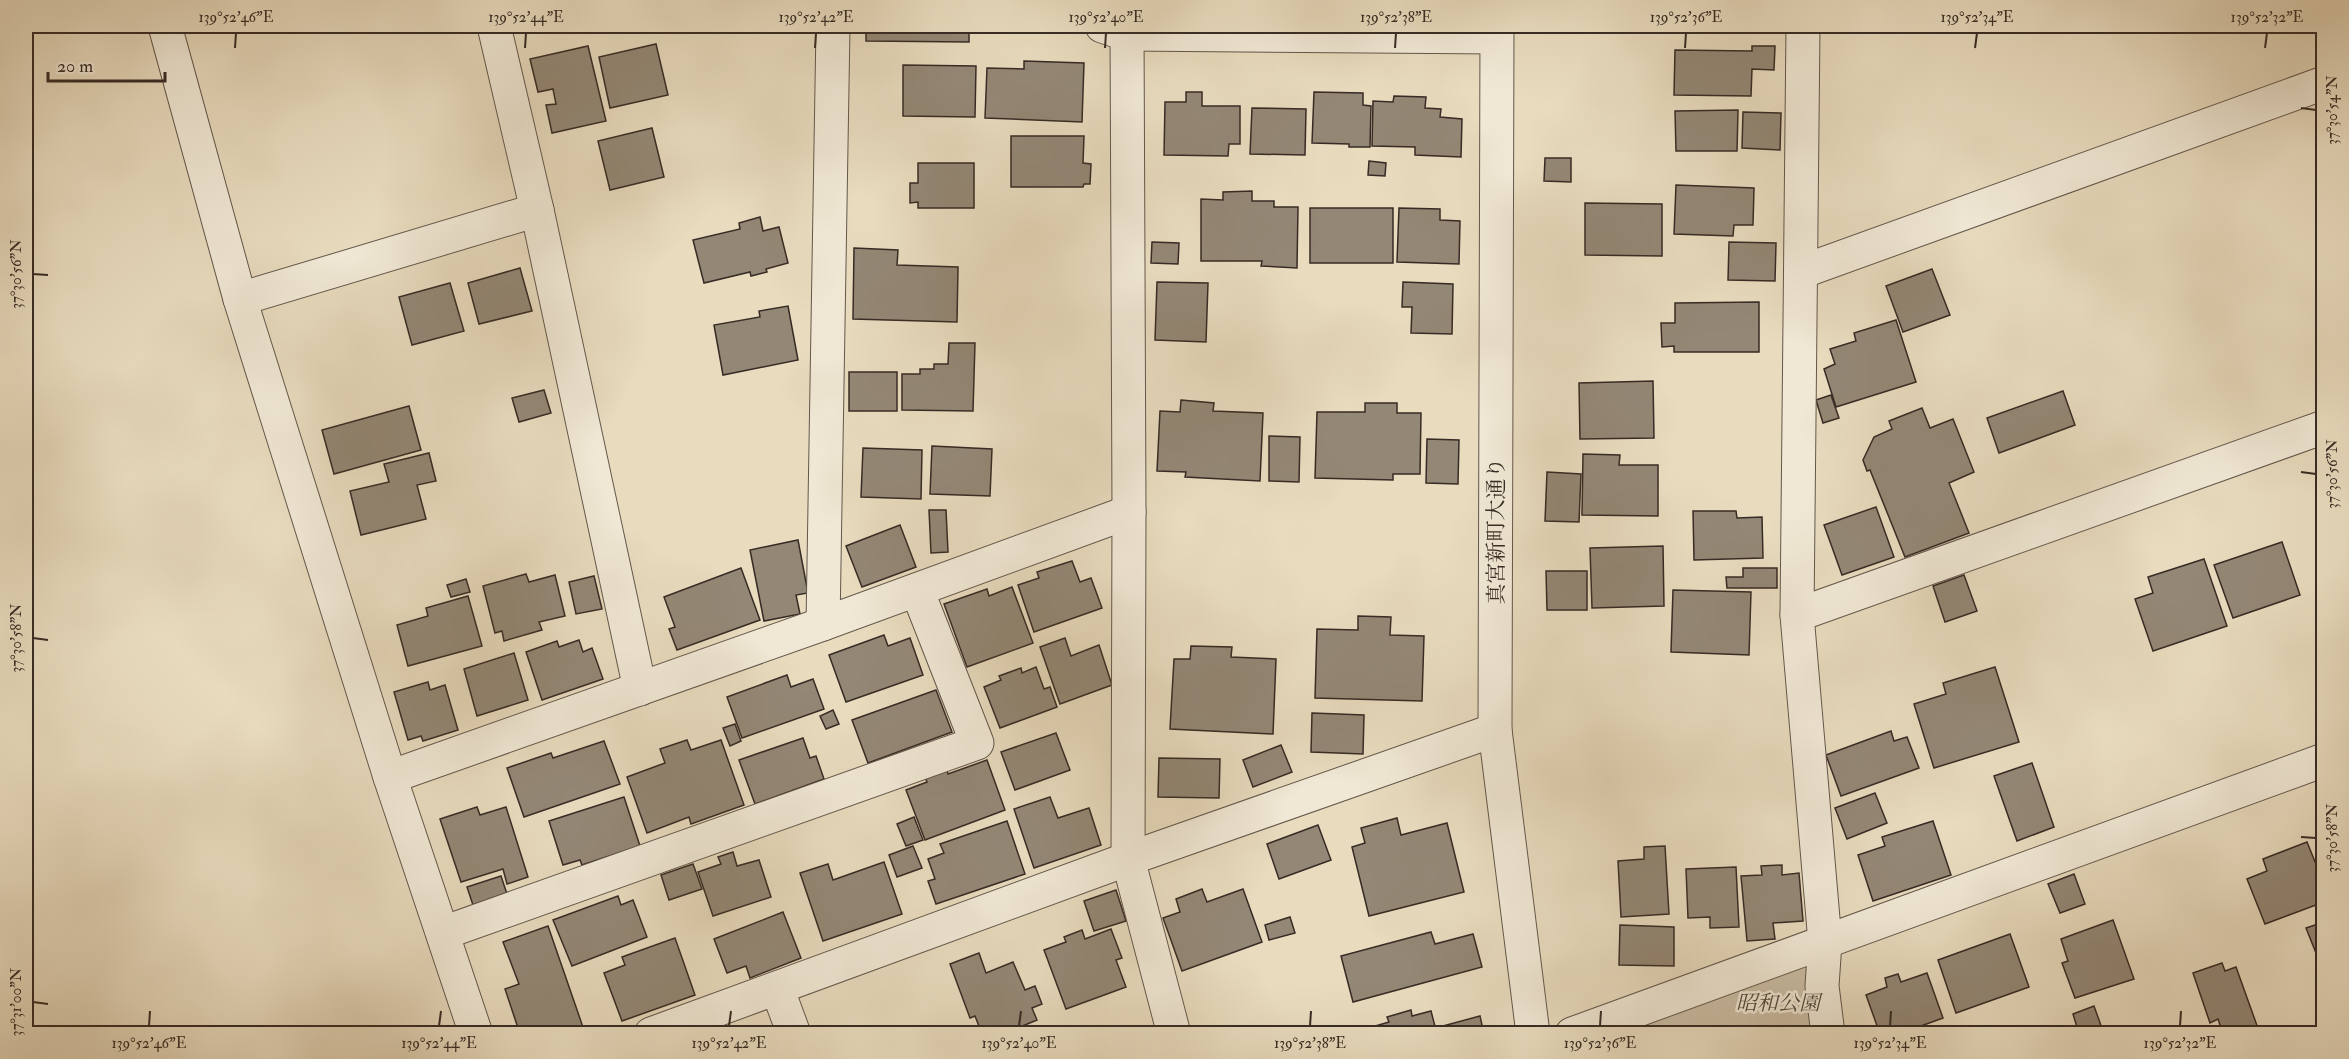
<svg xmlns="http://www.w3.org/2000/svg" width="2349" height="1059" font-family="'IM FELL Double Pica','Noto Serif JP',serif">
<rect width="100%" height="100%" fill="#e8dbbe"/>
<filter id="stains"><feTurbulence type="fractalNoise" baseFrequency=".00333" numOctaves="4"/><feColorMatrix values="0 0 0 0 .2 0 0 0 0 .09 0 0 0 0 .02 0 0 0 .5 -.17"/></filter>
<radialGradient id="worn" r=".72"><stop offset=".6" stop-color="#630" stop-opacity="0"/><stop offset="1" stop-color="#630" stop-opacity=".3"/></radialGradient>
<polygon fill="#cabda4" stroke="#807464" stroke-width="1.5" points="1814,958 1816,1033 1602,1034"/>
<g fill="#938775" stroke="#372b25" stroke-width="1.5">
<polygon points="866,26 969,26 969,42 866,41"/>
<polygon points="656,44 668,95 610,108 599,57"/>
<polygon points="588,46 606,121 552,133 546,105 556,104 553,89 538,92 530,59"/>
<polygon points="1752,46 1775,46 1774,70 1752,69 1751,96 1674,95 1675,50 1752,51"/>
<polygon points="1024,61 1084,63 1082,122 985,118 987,68 1024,69"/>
<polygon points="903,65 976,66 975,117 903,116"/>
<polygon points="1186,92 1202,92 1202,106 1240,106 1240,144 1229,144 1228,156 1164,155 1165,102 1186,102"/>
<polygon points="1314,92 1363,93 1363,105 1371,106 1370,147 1349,147 1349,144 1312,143"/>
<polygon points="1394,96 1426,97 1425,108 1441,109 1440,117 1462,119 1461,157 1415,155 1415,147 1372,146 1373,101 1393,102"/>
<polygon points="1252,108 1306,109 1305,155 1250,154"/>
<polygon points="1738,110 1737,151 1676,151 1675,111"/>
<polygon points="1743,112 1781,113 1780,150 1742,148"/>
<polygon points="652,128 664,177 610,190 598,141"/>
<polygon points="1011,136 1084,136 1083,163 1091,164 1090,184 1084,184 1083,187 1011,187"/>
<polygon points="1545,158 1571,158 1571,182 1544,181"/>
<polygon points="1369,161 1386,163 1385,176 1368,175"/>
<polygon points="918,163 974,163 974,208 918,208 918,202 910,203 910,183 918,183"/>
<polygon points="1676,185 1754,188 1753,225 1734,225 1733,236 1674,234"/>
<polygon points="1252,191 1252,201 1274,201 1274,207 1298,207 1297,268 1261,266 1262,261 1201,261 1201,199 1223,200 1223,192"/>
<polygon points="1585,203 1662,204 1662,256 1585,255"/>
<rect x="1310" y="208" width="83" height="55"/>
<polygon points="1399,208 1440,209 1440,220 1460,221 1459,264 1397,262"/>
<polygon points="760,217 763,231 779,227 788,263 766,269 767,272 751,276 750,272 704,283 693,240 740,229 739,223"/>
<polygon points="1152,242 1179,243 1178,264 1151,263"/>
<polygon points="1729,242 1776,243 1775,281 1728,280"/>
<polygon points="854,248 898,250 897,265 958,267 957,322 853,319"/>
<polygon points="520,268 532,311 479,324 468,283"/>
<polygon points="1932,269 1950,315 1903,332 1886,286"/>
<polygon points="1157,282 1208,283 1206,342 1155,340"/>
<polygon points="1403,282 1453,284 1452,334 1411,333 1412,307 1402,307"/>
<polygon points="450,283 464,331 412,345 399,297"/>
<polygon points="1759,302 1759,352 1674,352 1674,346 1662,347 1661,323 1675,323 1675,303"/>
<polygon points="788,306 798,360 723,375 714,325 760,317 759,311"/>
<polygon points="1896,320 1916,382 1836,407 1824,369 1835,364 1830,349 1856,341 1854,333"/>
<polygon points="949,343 975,343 973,411 902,410 902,374 920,374 920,369 934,369 934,364 948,364"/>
<rect x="849" y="372" width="48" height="39"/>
<polygon points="1653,381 1654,438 1580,439 1579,383"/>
<polygon points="544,390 551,413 519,422 512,398"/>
<polygon points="2063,391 2075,425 1999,453 1987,418"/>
<polygon points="1831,395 1839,418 1823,423 1816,400"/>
<polygon points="1181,400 1214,403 1213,411 1263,413 1260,481 1185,477 1186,472 1157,471 1160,411 1180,412"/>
<polygon points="1365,403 1397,403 1397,413 1421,413 1420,474 1393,474 1393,480 1315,478 1317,412 1365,412"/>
<polygon points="409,406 421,450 334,474 322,430"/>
<polygon points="1922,408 1930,428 1953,419 1974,472 1949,483 1969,533 1905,557 1870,470 1867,471 1863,460 1874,437 1892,429 1889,421"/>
<polygon points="1269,436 1300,437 1299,482 1269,481"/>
<polygon points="1427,439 1459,440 1458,484 1426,483"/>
<polygon points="932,446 992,449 990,496 930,494"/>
<polygon points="863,448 922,450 921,499 861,497"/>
<polygon points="429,453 436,481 417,485 426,519 361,535 350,491 389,482 384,464"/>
<polygon points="1583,454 1620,455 1619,465 1658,465 1658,516 1582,515"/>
<polygon points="1547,472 1581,474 1579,522 1545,521"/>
<polygon points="1876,507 1894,557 1842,575 1824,525"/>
<polygon points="929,510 946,510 948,552 931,553"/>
<polygon points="1693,511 1736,511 1737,518 1762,517 1763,558 1694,560"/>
<polygon points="900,525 916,567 862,587 846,546"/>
<polygon points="798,540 808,593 796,595 800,614 764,621 750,550"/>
<polygon points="2282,542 2300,595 2233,618 2214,565"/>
<polygon points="1663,546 1664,606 1592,608 1590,548"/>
<polygon points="2204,559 2227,626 2153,651 2135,599 2153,593 2148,577"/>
<polygon points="1072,561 1080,582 1091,578 1102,608 1034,632 1018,585 1039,578 1037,572"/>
<polygon points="741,568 760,620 677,650 669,629 675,627 664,597"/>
<polygon points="1743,568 1777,568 1777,588 1727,588 1726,577 1743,577"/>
<polygon points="1546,571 1587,571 1587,610 1547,610"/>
<polygon points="526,574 529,582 555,575 565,616 539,622 542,630 504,641 502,631 495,633 483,586"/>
<polygon points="1964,575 1977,611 1945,622 1933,586"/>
<polygon points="594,576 602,609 576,614 569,582"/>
<polygon points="466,579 470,592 451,597 447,585"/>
<polygon points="1012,587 1033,643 967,667 944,604 987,589 989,596"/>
<polygon points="1673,590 1751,592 1749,655 1671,652"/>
<polygon points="468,596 482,646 408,666 397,625 428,616 426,608"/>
<polygon points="1358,616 1391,617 1390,635 1424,636 1422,701 1315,698 1317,629 1358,630"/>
<polygon points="884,635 888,646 910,638 923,675 846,702 829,655"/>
<polygon points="1065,638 1071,656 1099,645 1112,685 1060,704 1040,647"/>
<polygon points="579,640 583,652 592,648 603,679 542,700 526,652 557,641 559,647"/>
<polygon points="1191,646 1232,647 1231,657 1276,659 1273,734 1170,729 1174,659 1190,659"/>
<polygon points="514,653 528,700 477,716 464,669"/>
<polygon points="1036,667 1044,689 1050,687 1057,707 1000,728 984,687 1001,680 999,676 1021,668 1022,673"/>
<polygon points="1995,667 2019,742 1934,768 1914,704 1946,694 1943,683"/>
<polygon points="787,675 791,687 813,679 824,709 742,738 727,697"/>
<polygon points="428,682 430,690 445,685 458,730 423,741 421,736 408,740 394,692"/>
<polygon points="936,690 952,732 868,763 852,720"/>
<polygon points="833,710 839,724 826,729 820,716"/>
<polygon points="1312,713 1364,715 1363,754 1311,752"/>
<polygon points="735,724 741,741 730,746 723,728"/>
<polygon points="1891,731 1894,741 1907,737 1919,768 1841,796 1826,755"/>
<polygon points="1056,733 1070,770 1015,790 1001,752"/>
<polygon points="803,738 810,758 816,756 824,779 755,804 739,760"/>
<polygon points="687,740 691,750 721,740 744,805 691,824 689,817 647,833 627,777 665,763 660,749"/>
<polygon points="604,741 620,784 524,817 507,768 551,753 553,758"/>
<polygon points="1281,745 1292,772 1253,787 1243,760"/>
<polygon points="1159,758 1220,759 1219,798 1158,797"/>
<polygon points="987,760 1005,810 925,840 906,790 927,782 924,775 946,767 948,774"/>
<polygon points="2032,763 2054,827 2017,841 1994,776"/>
<polygon points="1875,793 1887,823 1847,839 1835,808"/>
<polygon points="624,797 640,846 582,865 580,860 563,865 549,821"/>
<polygon points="1050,797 1058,818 1089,808 1101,845 1034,868 1014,809"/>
<polygon points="477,807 480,815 506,807 528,877 507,884 503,869 461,882 440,819"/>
<polygon points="914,817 923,840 906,846 897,824"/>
<polygon points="1397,818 1401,835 1447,823 1464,892 1369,916 1352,847 1365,843 1361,828"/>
<polygon points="1007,821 1025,874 936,904 928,881 935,879 928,859 944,853 940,844"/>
<polygon points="1933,821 1951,875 1873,901 1858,855 1885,846 1882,837"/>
<polygon points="1318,825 1331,860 1279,879 1267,844"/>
<polygon points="2307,842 2324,884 2324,902 2265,924 2247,879 2267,871 2263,859"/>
<polygon points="913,846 922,868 897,877 889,855"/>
<polygon points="1665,846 1669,914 1621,917 1618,861 1644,859 1644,847"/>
<polygon points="733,852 737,866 759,860 771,897 713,916 698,872 721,864 718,857"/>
<polygon points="884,862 902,914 823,941 800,873 828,864 833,880"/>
<polygon points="693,864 702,889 669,900 661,875"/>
<polygon points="1782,865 1782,875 1799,873 1803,921 1773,923 1775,939 1747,941 1741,876 1762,875 1761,866"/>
<polygon points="1736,867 1739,927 1710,928 1710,917 1688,918 1686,869"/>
<polygon points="2074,874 2085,904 2060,913 2048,884"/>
<polygon points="501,876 507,894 473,905 467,887"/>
<polygon points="1202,889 1207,902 1243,889 1262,942 1182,971 1163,918 1180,912 1176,899"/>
<polygon points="1116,890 1126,921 1094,931 1084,901"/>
<polygon points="618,896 621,905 633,900 647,937 572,966 553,920"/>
<polygon points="783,912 801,958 750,978 746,966 727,973 714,939"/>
<polygon points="1290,917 1295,933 1269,940 1265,925"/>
<polygon points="2113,920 2134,979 2075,998 2062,963 2068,961 2061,939"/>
<polygon points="2324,922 2324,950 2316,953 2306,928"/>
<polygon points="1620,925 1674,927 1674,966 1619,965"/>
<polygon points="548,926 585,1033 583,1034 520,1034 505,989 519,984 503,942"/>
<polygon points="1111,929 1122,958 1116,960 1126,987 1066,1009 1044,950 1066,942 1064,937 1082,930 1085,939"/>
<polygon points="1431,932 1435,944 1473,934 1482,967 1353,1002 1341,956"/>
<polygon points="2010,934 2029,987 1956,1013 1938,960"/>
<polygon points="675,938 695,995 622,1021 604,973 625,965 622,957"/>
<polygon points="979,953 986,973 1013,962 1025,990 1035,986 1042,1004 1032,1008 1037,1020 1003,1034 982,1034 975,1016 970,1018 950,964"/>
<polygon points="2222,963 2225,971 2236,967 2260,1034 2223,1034 2218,1019 2210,1023 2193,973"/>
<polygon points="1927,973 1943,1018 1899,1034 1880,1034 1866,995 1887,987 1885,978 1898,974 1901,982"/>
<polygon points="2094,1006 2104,1034 2079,1034 2073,1014"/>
<polygon points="1411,1010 1412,1016 1431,1011 1437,1034 1348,1034 1389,1022 1387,1017"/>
<polygon points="1480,1016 1484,1034 1441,1034 1439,1027"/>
<polygon points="1150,1028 1152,1034 1137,1034"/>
</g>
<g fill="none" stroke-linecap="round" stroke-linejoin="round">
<defs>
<g id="minor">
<polyline points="165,26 240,299 390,777 476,1034"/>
<polyline points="494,26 537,210 640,689"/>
<polyline points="1102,26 1126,34 1496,37"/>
<polyline points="1127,26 1129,512 1128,859 1174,1034"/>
<polyline points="1803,26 1797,615 1825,942 1822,986 1828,1034"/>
<polyline points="1801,272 2324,83"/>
<polyline points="240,299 537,210"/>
<polyline points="1797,615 2324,427"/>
<polyline points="823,624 833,26"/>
<polyline points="390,777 823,624 1129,512"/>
<polyline points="443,933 977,743 917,590"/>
<polyline points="777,988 794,1034"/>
<polyline points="651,1034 1128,859 1495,730"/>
<polyline points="1572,1034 2324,760"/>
</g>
<polyline id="tertiary" points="1497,26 1495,730 1533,1034"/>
</defs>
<use href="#minor" stroke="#63574b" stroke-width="35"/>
<use href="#tertiary" stroke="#63574b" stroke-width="35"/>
<use href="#minor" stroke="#f0e8d5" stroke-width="33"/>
<use href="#tertiary" stroke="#f0e8d5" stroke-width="33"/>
</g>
<path fill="none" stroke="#372b25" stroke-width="2" d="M 235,48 L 236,33M 525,48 L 526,33M 815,48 L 816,33M 1105,48 L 1106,33M 1395,48 L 1396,33M 1685,48 L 1686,33M 1975,48 L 1977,33M 2265,48 L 2267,33M 2301,108 L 2316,110M 33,274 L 48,275M 2301,472 L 2316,474M 33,638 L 48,640M 2301,837 L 2316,838M 33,1002 L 48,1004M 149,1026 L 150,1011M 439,1026 L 441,1011M 729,1026 L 731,1011M 1019,1026 L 1021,1011M 1310,1026 L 1311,1011M 1600,1026 L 1601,1011M 1890,1026 L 1891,1011M 2180,1026 L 2181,1011"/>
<g text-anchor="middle" stroke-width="5" stroke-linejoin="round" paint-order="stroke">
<g font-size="21" fill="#372b25" stroke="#f0e8d5">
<text transform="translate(1496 531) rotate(-90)" y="7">真宮新町大通り</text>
</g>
<g font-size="21" font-style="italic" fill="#54483e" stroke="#f0e8d5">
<text x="1778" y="1010">昭和公園</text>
</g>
</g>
<rect width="2349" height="1059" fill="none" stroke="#e8dbbe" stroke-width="66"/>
<path d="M48 72v9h117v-9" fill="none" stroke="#372b25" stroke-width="3"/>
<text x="57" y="72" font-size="18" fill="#372b25" stroke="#f0e8d5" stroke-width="4.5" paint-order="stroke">20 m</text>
<rect x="33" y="33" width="2283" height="993" fill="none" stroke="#372b25" stroke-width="2"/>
<g font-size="15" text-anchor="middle" fill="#372b25">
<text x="236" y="22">139°52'46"E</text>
<text x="526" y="22">139°52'44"E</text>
<text x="816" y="22">139°52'42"E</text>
<text x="1106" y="22">139°52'40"E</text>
<text x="1396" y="22">139°52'38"E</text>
<text x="1686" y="22">139°52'36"E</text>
<text x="1977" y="22">139°52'34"E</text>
<text x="2267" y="22">139°52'32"E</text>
<text transform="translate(2332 110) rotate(-90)" y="5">37°30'54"N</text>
<text transform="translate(16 274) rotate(-90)" y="5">37°30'56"N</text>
<text transform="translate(2332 474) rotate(-90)" y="5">37°30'56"N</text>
<text transform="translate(16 638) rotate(-90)" y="5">37°30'58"N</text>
<text transform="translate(2332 838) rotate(-90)" y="5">37°30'58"N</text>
<text transform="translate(16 1002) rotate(-90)" y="5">37°31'00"N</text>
<text x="149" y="1048">139°52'46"E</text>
<text x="439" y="1048">139°52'44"E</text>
<text x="729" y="1048">139°52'42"E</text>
<text x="1019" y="1048">139°52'40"E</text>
<text x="1310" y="1048">139°52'38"E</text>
<text x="1600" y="1048">139°52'36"E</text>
<text x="1890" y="1048">139°52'34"E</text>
<text x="2180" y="1048">139°52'32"E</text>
</g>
<rect width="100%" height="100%" filter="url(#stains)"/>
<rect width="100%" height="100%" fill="url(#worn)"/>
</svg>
